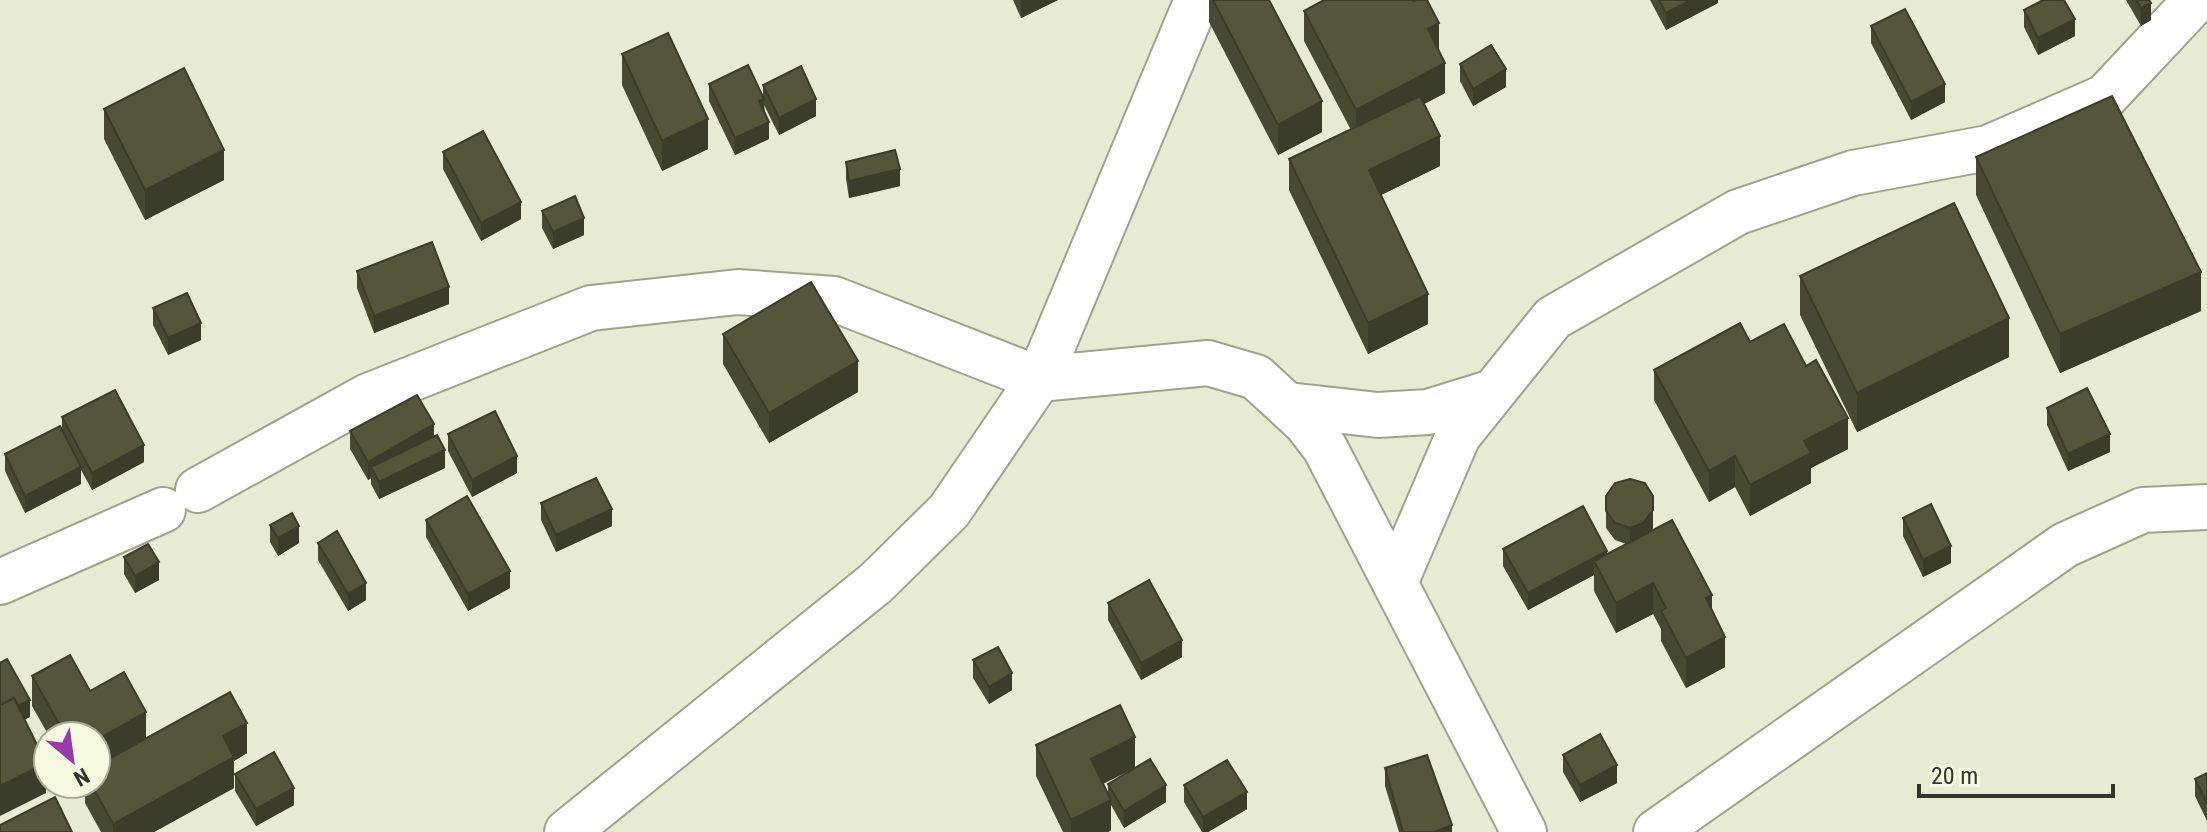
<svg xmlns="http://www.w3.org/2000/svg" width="2207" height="832" font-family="'Roboto Condensed',sans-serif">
<rect width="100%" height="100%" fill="#e8ebd3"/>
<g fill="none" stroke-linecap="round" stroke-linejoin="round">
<defs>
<g id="minor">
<polyline points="1288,405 1378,415 1428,412 1493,392"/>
<polyline points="198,490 368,396 591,308 738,292 834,299 1039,379 1208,363 1256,377 1306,423 1325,448 1524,832"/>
<polyline points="0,582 163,510"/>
<polyline points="1395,583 1458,436 1553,318 1738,212 1853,173 1988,148 2105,97 2196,0"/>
<polyline points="567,832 876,583 949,511 1039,379 1197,0"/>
<polyline points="1656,832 2065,545 2143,510 2207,507"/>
</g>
</defs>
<use href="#minor" stroke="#a0a28c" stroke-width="48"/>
<use href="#minor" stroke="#fff" stroke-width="44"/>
</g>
<g fill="#484932">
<polygon points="1013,0 1058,0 1021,18"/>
<polygon points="1209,0 1269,0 1322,132 1278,155 1209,22"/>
<polygon points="1650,0 1718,0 1718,3 1666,30"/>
<polygon points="2126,0 2149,0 2151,20 2141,26"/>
<polygon points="2024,10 2075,36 2038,55 2024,27"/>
<polygon points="1304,11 1439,51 1445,93 1424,104 1440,166 1381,195 1428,324 1368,354 1289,190 1289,159 1351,130 1304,41"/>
<polygon points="1871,26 1945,102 1911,120 1871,43"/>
<polygon points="622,54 708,149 662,171 622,85"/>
<polygon points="1460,64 1506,87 1473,106 1460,81"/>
<polygon points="709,84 763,95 763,85 816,116 779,135 764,105 769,139 735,155 709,101"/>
<polygon points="104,109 224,180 145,220 104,139"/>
<polygon points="443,152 521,219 481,241 443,169"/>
<polygon points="1976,157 2201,311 2060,373 1976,195"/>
<polygon points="846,162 900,186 849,198 846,179"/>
<polygon points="542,211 584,235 553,249 542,228"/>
<polygon points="357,271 449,304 374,333 357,288"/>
<polygon points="1800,276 2009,357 1857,432 1800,315"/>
<polygon points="153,308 201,340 168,355 153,325"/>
<polygon points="723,334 858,392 769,443 723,364"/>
<polygon points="1750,342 1848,449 1811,468 1811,483 1750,516 1735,487 1709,502 1654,400 1654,370"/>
<polygon points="2047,408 2110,452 2068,471 2047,425"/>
<polygon points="62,417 144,462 92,490 81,470 81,484 25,513 5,471 5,454 62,431"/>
<polygon points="350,431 434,436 445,468 379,499 371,484 371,478 368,480 350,449"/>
<polygon points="448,434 517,473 472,497 448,451"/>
<polygon points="1606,496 1653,528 1650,531 1712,610 1725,667 1686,688 1661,641 1661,629 1653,614 1616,633 1594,591 1594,575 1528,610 1503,566 1503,549 1607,554 1626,544 1615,540 1606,528"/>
<polygon points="541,503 612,526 556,552 541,520"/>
<polygon points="1903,518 1951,563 1923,577 1903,536"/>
<polygon points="426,520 510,588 468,611 426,537"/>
<polygon points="270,525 299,543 278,556 270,542"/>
<polygon points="318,543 366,600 348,611 318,560"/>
<polygon points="124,557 159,580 135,593 124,574"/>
<polygon points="1108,603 1182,657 1141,680 1108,620"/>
<polygon points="973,660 1012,690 989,704 973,678"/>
<polygon points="32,676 90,691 146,738 247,753 234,761 234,788 154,832 101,832 85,803 85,784 96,784 96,736 49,736 32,706"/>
<polygon points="1036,745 1103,784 1108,795 1108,784 1166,802 1124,828 1111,805 1111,830 1108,832 1063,832 1036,776"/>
<polygon points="1563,755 1617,783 1580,802 1563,772"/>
<polygon points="1385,768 1452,832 1399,832 1385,786"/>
<polygon points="2207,773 2207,821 2195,796 2195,779"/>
<polygon points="235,774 294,805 256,826 235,791"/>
<polygon points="1184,785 1247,809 1208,832 1202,832 1184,802"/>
</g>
<g fill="#3b3c29">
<polygon points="1021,0 1058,0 1021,18"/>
<polygon points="1691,0 1718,0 1718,3 1666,30 1666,13"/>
<polygon points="2151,3 2151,20 2141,26 2141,8"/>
<polygon points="2075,19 2075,36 2038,55 2038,38"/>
<polygon points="1439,23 1439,53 1428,29"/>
<polygon points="1445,63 1445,93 1356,140 1356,110"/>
<polygon points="1506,69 1506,87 1473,106 1473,89"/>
<polygon points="1945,84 1945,102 1911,120 1911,102"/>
<polygon points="764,99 764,116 759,101"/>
<polygon points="816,99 816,116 779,135 779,118"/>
<polygon points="1322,101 1322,132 1278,155 1278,125"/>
<polygon points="708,119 708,149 662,171 662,141"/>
<polygon points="769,122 769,139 735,155 735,138"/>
<polygon points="1440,136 1440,166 1369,201 1369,170"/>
<polygon points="224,150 224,180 145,220 145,190"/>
<polygon points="900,169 900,186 849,198 849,181"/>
<polygon points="521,202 521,219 481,241 481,223"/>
<polygon points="584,218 584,235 553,249 553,232"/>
<polygon points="2201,272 2201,311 2060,373 2060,334"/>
<polygon points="449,287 449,304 374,333 374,316"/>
<polygon points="1428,294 1428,324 1368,354 1368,323"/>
<polygon points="2009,318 2009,357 1857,432 1857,393"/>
<polygon points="201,323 201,340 168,355 168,338"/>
<polygon points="858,361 858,392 769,443 769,413"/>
<polygon points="1848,418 1848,449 1811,468 1811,483 1750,516 1750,485 1804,441"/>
<polygon points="434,424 434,441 371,467 371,478 368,480 368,462"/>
<polygon points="2110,434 2110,452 2068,471 2068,454"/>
<polygon points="144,445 144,462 92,490 92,473"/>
<polygon points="445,450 445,468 379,499 379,482"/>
<polygon points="517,456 517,473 472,497 472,480"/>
<polygon points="1735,456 1735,487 1709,502 1709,471"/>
<polygon points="81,467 81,484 25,513 25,496"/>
<polygon points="1653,496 1653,528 1643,540 1630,545 1630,528"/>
<polygon points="612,509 612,526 556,552 556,535"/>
<polygon points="299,526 299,543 278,556 278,538"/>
<polygon points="1951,546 1951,563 1923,577 1923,560"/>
<polygon points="1607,551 1607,568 1594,561 1594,575 1528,610 1528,593"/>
<polygon points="159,562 159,580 135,593 135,576"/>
<polygon points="510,571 510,588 468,611 468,594"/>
<polygon points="366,583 366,600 348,611 348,594"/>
<polygon points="1653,583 1653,614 1616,633 1616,603"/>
<polygon points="1712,595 1712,625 1706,598"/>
<polygon points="1725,637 1725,667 1686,688 1686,658"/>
<polygon points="1182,640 1182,657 1141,680 1141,663"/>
<polygon points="1012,673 1012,690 989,704 989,687"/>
<polygon points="30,700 30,717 0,733 0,716"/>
<polygon points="146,712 146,743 96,771 96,740"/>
<polygon points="247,723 247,753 234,761 234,788 154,832 113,832 113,824 223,736"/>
<polygon points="1135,737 1135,768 1091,790 1091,759"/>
<polygon points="46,763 46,793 0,816 0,786"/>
<polygon points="1617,765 1617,783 1580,802 1580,785"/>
<polygon points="1166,785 1166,802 1124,828 1124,811"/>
<polygon points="294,788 294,805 256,826 256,809"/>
<polygon points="1247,792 1247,809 1208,832 1203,832 1203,817"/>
<polygon points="1111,800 1111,830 1108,832 1071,832 1071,820"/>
<polygon points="1452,825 1452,832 1434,832"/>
</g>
<g fill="#54553a" stroke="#3b3c29" stroke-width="2">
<polygon points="1213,0 1269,0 1322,101 1278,125"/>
<polygon points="1324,0 1413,0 1414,1 1416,0 1427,0 1439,23 1428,29 1445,63 1356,110 1304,11"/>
<polygon points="1659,0 1691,0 1666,13"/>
<polygon points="2043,0 2064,0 2075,19 2038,38 2024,10"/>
<polygon points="2136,0 2149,0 2151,3 2141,8"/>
<polygon points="1905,9 1945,84 1911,102 1871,26"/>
<polygon points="668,33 708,119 662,141 622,54"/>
<polygon points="1491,45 1506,69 1473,89 1460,64"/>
<polygon points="748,65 764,99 759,101 769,122 735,138 709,84"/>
<polygon points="801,66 816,99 779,118 763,85"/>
<polygon points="184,68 224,150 145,190 104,109"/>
<polygon points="1420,96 1440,136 1369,170 1428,294 1368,323 1289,159"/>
<polygon points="2112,96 2201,272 2060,334 1976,157"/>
<polygon points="483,131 521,202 481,223 443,152"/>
<polygon points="895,150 900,169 849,181 846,162"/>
<polygon points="575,196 584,218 553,232 542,211"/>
<polygon points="1954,203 2009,318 1857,393 1800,276"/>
<polygon points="432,242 449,287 374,316 357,271"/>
<polygon points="811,282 858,361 769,413 723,334"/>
<polygon points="187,293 201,323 168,338 153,308"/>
<polygon points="1740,323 1750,342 1784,324 1806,366 1816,360 1848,418 1804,441 1811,453 1750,485 1735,456 1709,471 1654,370"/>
<polygon points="2087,388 2110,434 2068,454 2047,408"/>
<polygon points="115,390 144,445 92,473 62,417"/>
<polygon points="417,395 434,424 368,462 350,431"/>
<polygon points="495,411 517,456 472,480 448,434"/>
<polygon points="60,426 81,467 25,496 5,454"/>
<polygon points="437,435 445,450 379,482 371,467"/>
<polygon points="596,478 612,509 556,535 541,503"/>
<polygon points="1630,479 1645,483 1653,496 1653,510 1643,523 1630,528 1615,523 1606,511 1606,496 1615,483"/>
<polygon points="467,496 510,571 468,594 426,520"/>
<polygon points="1931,504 1951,546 1923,560 1903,518"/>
<polygon points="1583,506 1607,551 1528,593 1503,549"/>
<polygon points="292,513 299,526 278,538 270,525"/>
<polygon points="1672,520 1712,595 1706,598 1725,637 1686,658 1661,611 1666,608 1653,583 1616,603 1594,561"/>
<polygon points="337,531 366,583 348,594 318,543"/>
<polygon points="148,544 159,562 135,576 124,557"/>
<polygon points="1149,580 1182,640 1141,663 1108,603"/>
<polygon points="998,647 1012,673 989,687 973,660"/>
<polygon points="70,655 90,691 124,672 146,712 96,740 96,736 66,736 32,676"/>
<polygon points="7,659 30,700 18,706 14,698 0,705 0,663"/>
<polygon points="230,692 247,723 223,736 234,757 113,824 91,784 96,784 96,766"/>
<polygon points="14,698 46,763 0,786 0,705"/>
<polygon points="1120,705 1135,737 1091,759 1111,800 1071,820 1036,745"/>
<polygon points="1600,734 1617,765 1580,785 1563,755"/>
<polygon points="274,752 294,788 256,809 235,774"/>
<polygon points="1427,755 1452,825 1434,832 1403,832 1385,768"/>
<polygon points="1150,759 1166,785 1124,811 1108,784"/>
<polygon points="1227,760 1247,792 1203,817 1184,785"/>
<polygon points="2207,773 2207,803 2195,779"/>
<polygon points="55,797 72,832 0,832 0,825"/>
</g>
<g transform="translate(72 760) rotate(151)"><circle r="38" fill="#f6f8e0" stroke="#a8aa98" stroke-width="2"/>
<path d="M0-6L14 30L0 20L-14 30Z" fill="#973ca7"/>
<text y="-12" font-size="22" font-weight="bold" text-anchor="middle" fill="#33342b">N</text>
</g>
<path d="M1919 784v12h194v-12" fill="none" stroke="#33342b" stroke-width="4"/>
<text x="1931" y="784" font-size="24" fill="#33342b" stroke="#f6f8e0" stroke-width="6" paint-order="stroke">20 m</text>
</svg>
